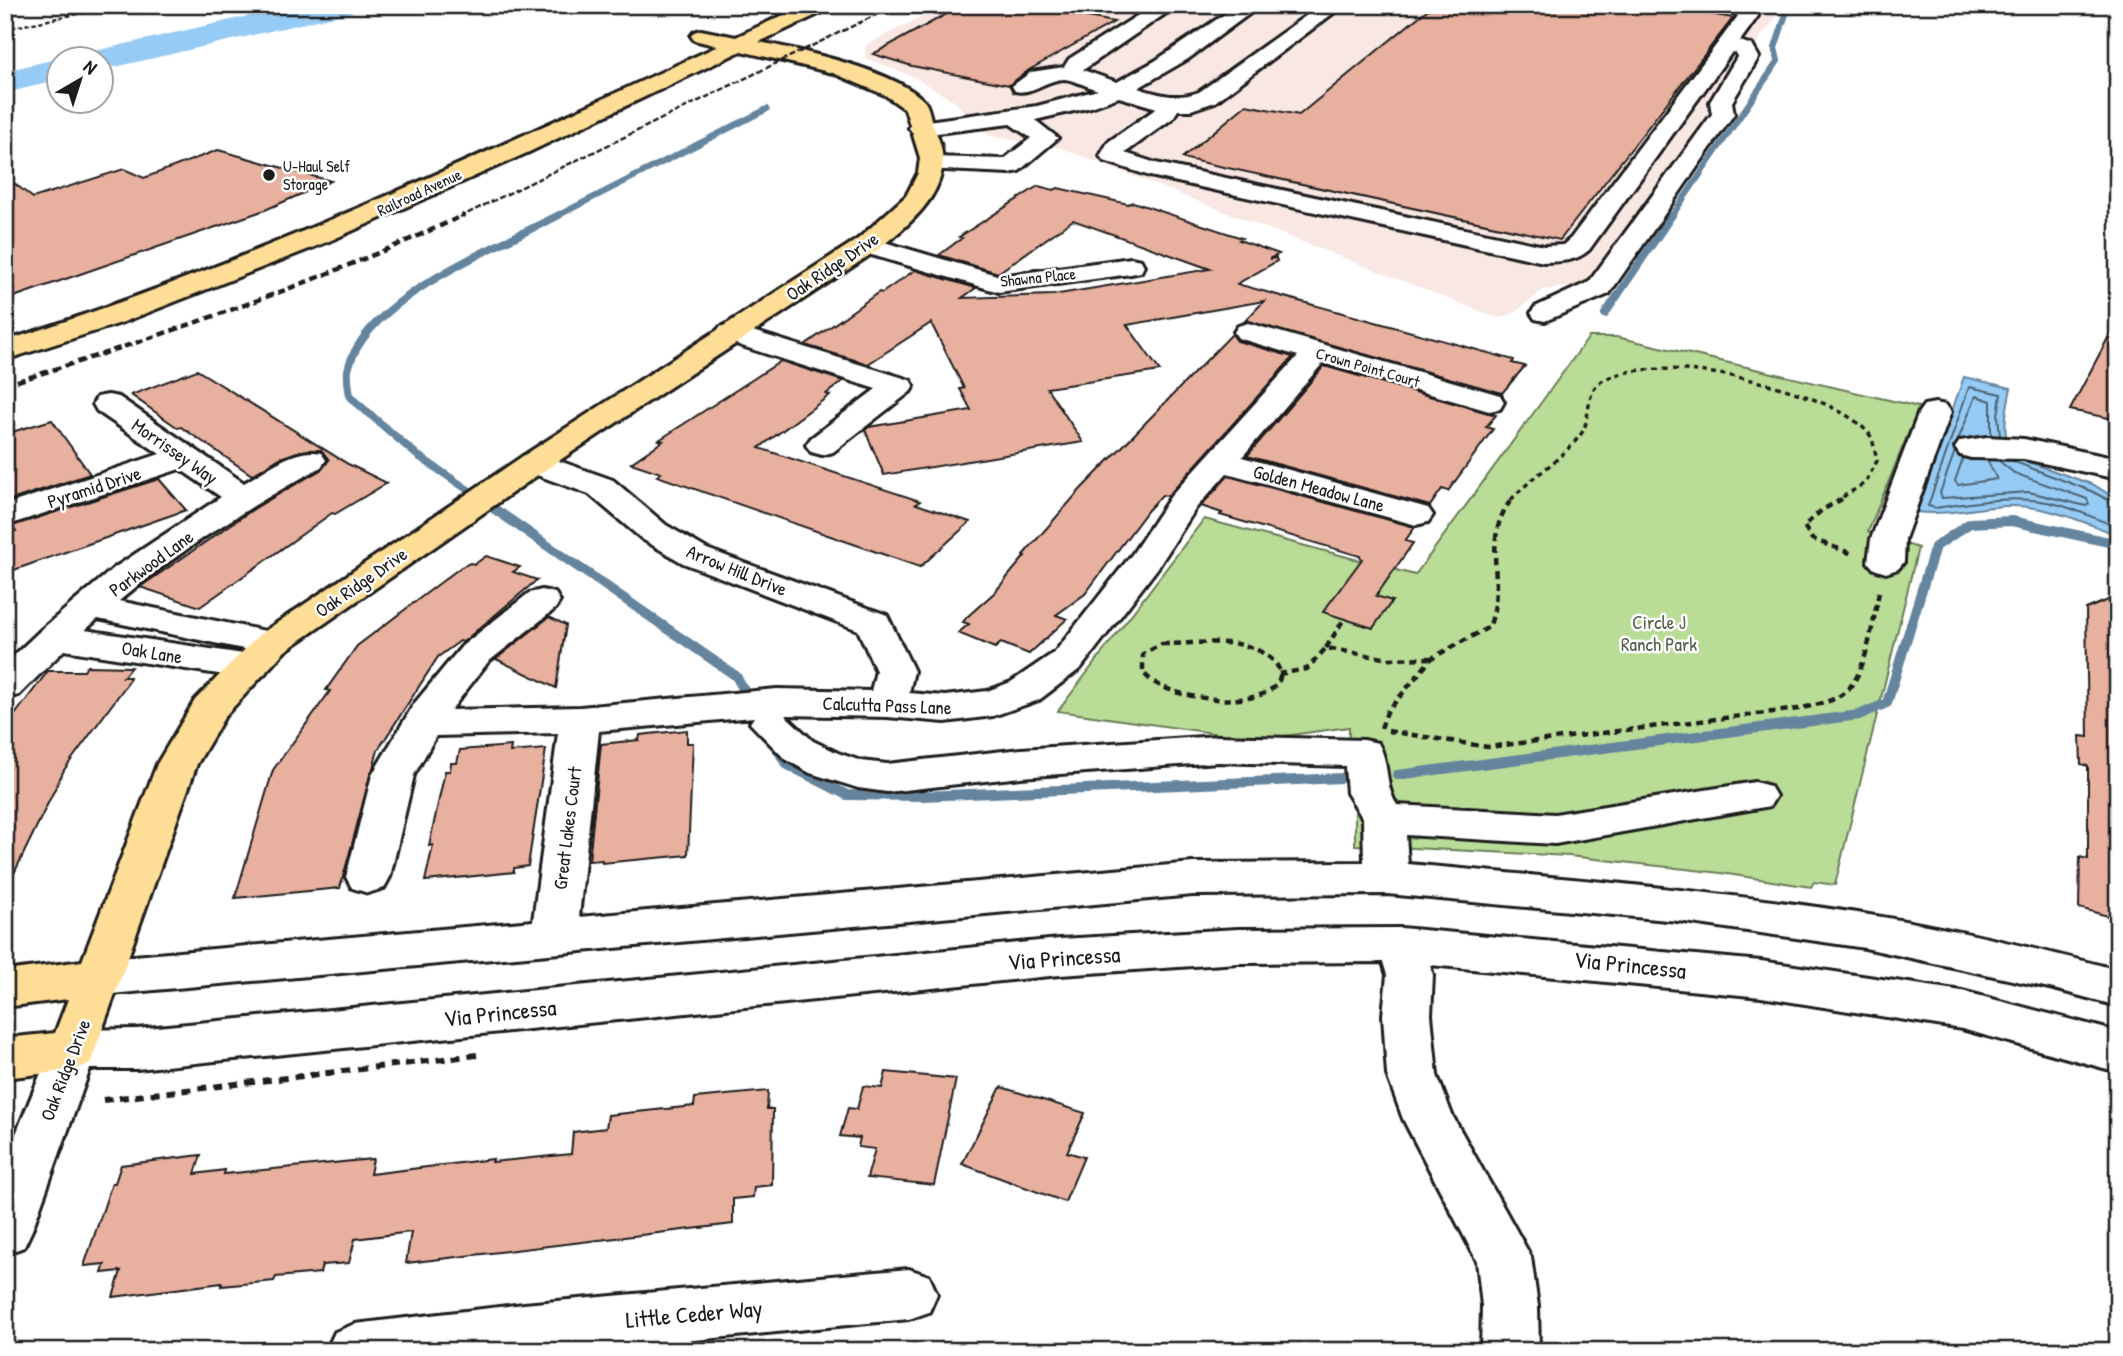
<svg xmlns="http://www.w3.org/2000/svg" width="2123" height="1356" font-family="'Patrick Hand',sans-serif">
<rect width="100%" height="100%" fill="#fff"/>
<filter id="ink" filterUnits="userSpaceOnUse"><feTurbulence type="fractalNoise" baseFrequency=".0143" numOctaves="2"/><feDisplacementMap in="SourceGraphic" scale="14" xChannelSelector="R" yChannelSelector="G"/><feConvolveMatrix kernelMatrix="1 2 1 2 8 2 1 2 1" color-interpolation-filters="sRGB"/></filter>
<g filter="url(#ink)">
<polygon fill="#f8e7e2" points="944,5 1760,5 1767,11 1779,13 1757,43 1756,58 1737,56 1711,101 1713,112 1583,285 1543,290 1514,313 1498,318 1061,148 989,136 954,101 912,76 865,58 866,45"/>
<polygon fill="#b9dc96" stroke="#6a7c59" stroke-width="2" points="1589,337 1617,337 1919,407 1868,532 1918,548 1835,885 1814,882 1811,887 1721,873 1569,856 1355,845 1355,792 1348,768 1349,727 1276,737 1241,737 1058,711 1204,519 1415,575"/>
<path fill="#95cbf4" stroke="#65859e" stroke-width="2" d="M 1964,377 L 2011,388 C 2006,411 1998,444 2020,459 L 2094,485 L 2118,500 L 2118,535 C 2082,522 2047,505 2008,506 C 1977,507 1947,516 1916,512 Z"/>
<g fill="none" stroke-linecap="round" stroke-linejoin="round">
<g stroke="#4c6272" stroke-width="2">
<path d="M 2000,436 L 1998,415 L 2001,394 L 1969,387 L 1928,506 L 1936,508 C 1975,502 2017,494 2056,504 C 2077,509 2097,520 2118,527"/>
<polyline points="1958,440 1976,396 1991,401 1991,435"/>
<polyline points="1955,451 1940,493 1942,498 2029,492 2086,506 2089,504 2087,499 2014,473 1998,460"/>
<polyline points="1963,458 1955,481 1958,485 1997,479 1987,460"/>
<polyline points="2010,460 2091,491 2118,505"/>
</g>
<g stroke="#65859e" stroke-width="6">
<polyline points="555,217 767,109"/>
<polyline points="1671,217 1778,61 1775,48 1787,11 1777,5"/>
</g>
<g stroke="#65859e" stroke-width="8">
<polyline points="1605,314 1672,215"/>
<path d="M 483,500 L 417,455 L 350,397 C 349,389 347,378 348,370 C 364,298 498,247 559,215"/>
</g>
<g stroke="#65859e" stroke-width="10">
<polyline points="480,499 736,676 751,702"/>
<polyline points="774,743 786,764 847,795 923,796 1343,778"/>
<polyline points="1397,775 1859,715 1887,703 1935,547 1970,523 2012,521 2118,544"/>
</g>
<g fill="#95cbf4" fill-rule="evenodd">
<polygon points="297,5 357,5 352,12 102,70 102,60 81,60 86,53"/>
<polygon points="60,58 64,60 60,60 60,80 5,93 5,71"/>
</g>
</g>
<g fill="#e8b09f" stroke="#1c1c1c" stroke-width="2">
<polygon points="963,5 1024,5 1114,22 1029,70 1009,85 912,66 873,54"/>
<polygon points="1433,5 1657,5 1733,18 1560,240 1182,158 1246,105 1299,115"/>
<polygon points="218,150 331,181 265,210 5,300 5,176 33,198 124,169 144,178"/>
<polygon points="1038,186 1054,190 1058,188 1128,204 1133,202 1242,238 1239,240 1279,254 1269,259 1276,258 1277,261 1237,284 1514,360 1512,363 1525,366 1502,393 1245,321 1264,301 1127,325 1160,371 1047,388 1083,442 884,475 865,430 869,427 971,410 960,389 964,388 931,323 868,364 805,345 879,292 882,293 915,270 976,288 962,298 1053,295 1210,269 1073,220 998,273 939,255 962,238 959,237"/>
<polygon points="2118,319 2118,420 2070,410"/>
<polygon points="1232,334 1237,341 1293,357 1168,496 1162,495 1148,510 1085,594 1056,615 1067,619 1029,654 1001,643 995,648 958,633 969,624 963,622 967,617 995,592 1025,556 1023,555 1081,489"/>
<polygon points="781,361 843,381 826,394 830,395 759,448 920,501 916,504 970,522 920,567 657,476 661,473 631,463 663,441 659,440"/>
<polygon points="1324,366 1496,415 1486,427 1493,429 1448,491 1442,489 1430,506 1247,456"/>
<polygon points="197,370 348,464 387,483 335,514 332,513 200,607 140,587 255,508 322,469 329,460 321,450 301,451 280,458 252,475 181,427 178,428 131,395"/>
<polygon points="52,420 90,474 5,502 5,434"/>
<polygon points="1228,476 1415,527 1405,541 1413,543 1376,596 1392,601 1373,628 1323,612 1362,559 1360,556 1220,515 1222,513 1201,506"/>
<polygon points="159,479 186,510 5,573 5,534 16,531 12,526"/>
<polygon points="486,556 520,567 513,572 537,580 463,642 460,641 438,657 378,750 340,888 235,898 273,770 330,691 326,690 357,646 461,567 470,563 475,564"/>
<polygon points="2118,596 2118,919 2079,908 2080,857 2088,859 2088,766 2081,764 2080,736 2088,737 2086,609"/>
<polygon points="549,617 566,625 556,688 496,659"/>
<polygon points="87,666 131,667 123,677 130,677 127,684 64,770 5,892 5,728 48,671 84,671"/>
<polygon points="687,730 687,743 693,743 688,855 602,863 602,860 589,861 601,744 639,740 640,735"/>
<polygon points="511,746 510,752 546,749 528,866 514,868 514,872 425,881 433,845 429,846 445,771 450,771 451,763 457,763 460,750"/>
<polygon points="886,1072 956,1079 934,1185 867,1178 875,1149 858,1147 860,1138 840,1136 848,1108 857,1109 863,1086 882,1088"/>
<polygon points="1001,1087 1085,1113 1067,1152 1084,1157 1065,1202 962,1164"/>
<polygon points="768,1091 767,1109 773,1109 772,1185 754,1187 753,1197 733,1199 733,1224 406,1263 411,1232 355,1239 349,1263 322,1265 320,1273 276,1277 274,1281 221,1286 222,1283 113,1297 121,1271 102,1273 105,1264 84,1266 112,1183 115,1183 121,1165 201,1155 195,1174 225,1170 224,1174 373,1159 370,1174 493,1159 492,1162 571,1154 573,1132 606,1128 608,1115 694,1106 695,1098"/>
</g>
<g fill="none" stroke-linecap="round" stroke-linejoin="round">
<defs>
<g id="minor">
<path d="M 1154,5 L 1178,5 L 1083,70 L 1117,82 L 1155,61 L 1238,5 L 1261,5 L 1188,59 L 1138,88 C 1160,95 1177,100 1199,92 L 1321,5 L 1344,5 L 1215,102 L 1191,110 L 1178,110 L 1173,118 L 1125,153 L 1156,163 L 1544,246 L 1563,245 L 1571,238 L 1738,16 L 1720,5 L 1756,7 L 1758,16 L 1740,41 L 1752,45 L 1759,57 L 1732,102 L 1734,114 L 1609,294 L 1545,321 L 1535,319 L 1531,313 L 1535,307 L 1589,282 L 1712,114 L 1710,102 L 1737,57 L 1736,53 L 1732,52 L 1589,250 C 1575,262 1562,261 1544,262 L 1150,176 L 1104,161 L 1100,156 L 1108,142 L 1157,108 L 1119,97 L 1091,107 L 1035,120 L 1058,138 L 1019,171 L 1010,173 L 923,169 L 920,164 L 923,159 L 932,157 L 1004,159 L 1031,138 L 1010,124 L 921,135 L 913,133 L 909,128 L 913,123 L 1037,106 L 1098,90 C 1088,87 1074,80 1065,79 C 1046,79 1033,95 1015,91 L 1012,86 L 1031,72 L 1064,67 L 1069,59 Z"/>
<polygon points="867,237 1000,276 1131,258 1141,260 1144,266 1141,272 1131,274 999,292 858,251 854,245 858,239"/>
<path d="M 1248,323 L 1500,395 L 1504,402 L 1500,409 L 1489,411 L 1323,363 L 1242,457 L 1428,508 L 1433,515 L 1428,522 L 1416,525 L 1227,473 L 1196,508 L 1159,566 L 1081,668 L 1039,700 L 993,716 L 945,722 L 887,717 L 785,715 L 813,741 L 838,753 L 861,761 L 887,764 L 1021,749 L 1218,736 L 1364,740 L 1378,743 C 1390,763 1384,786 1397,805 L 1555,814 L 1755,782 L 1770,786 L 1776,796 L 1770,806 L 1555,844 L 1406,835 L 1408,864 C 1560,878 1712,890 1863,914 C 1948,927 2034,948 2118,970 L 2118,1006 L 2054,989 L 1865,948 L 1678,921 L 1387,894 L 1193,895 L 100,995 L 83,990 L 77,977 L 83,964 L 100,959 L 533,921 L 558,733 L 436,736 L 414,775 L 390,877 L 384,888 L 368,893 L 352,888 L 346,877 L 372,775 L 414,704 L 462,646 L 529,593 L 542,590 L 555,593 L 560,601 L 555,609 L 488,662 L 451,710 L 580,707 L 777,689 L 871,691 L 876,671 L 858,630 L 683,563 L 642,539 L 589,494 L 523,470 L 518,463 L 523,456 L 534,453 L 545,456 L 613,480 L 666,525 L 707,549 L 887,615 L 914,671 L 909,693 L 945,696 L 987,691 L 1011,682 L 1055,652 L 1133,553 L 1171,496 L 1298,356 L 1238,338 L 1234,332 L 1238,326 ZM 754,717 L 750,723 L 785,759 L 810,773 L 858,788 L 887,792 L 1021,777 L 1218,762 L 1345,766 L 1347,793 L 1363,819 L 1364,862 L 1193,863 L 579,917 L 599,731 Z"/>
<polygon points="730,324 910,380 914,386 910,392 833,452 822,455 811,452 806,445 811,438 876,389 720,339 716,333 720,327"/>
<path d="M 108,395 L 119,397 L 244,483 C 267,470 295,447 321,453 L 326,460 L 321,467 C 251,506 180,549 119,601 L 285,635 L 291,643 L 285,651 L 272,655 L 98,619 L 85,630 L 250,655 L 264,659 L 269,667 L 264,675 L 250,679 L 64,650 L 19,695 L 5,698 L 5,664 L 42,629 L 114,568 L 221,497 L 180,469 L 5,526 L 5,505 L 160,454 L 97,411 L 93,404 L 97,397 Z"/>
<polygon points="1935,403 1946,405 1951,412 1905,539 1904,562 1898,569 1886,573 1874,569 1868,562 1871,539 1919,412 1924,405"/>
<polygon points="1987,437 2024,439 2118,459 2118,479 2024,459 1971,458 1960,455 1955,448 1960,441"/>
<polygon points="1401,928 1761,961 1962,991 2118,1032 2118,1072 1962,1029 1761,997 1430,965 1433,975 1431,1015 1437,1075 1452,1115 1531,1257 1538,1306 1539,1351 1481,1351 1482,1306 1477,1261 1403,1119 1387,1075 1383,1015 1387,975 1383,962 1238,963 1060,975 137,1069 90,1069 32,1230 24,1247 5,1254 5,1161 56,1036 73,1030 137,1029 1060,939 1238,929"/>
<polygon points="909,1269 929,1276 937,1294 929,1312 909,1319 582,1351 326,1351 335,1332 355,1324 524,1304"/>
</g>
<path id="major" d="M 805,5 L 832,5 L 829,9 L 759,42 C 800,50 898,71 925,102 C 930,109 930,120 934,128 C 962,183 916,219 876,251 L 545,470 L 285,651 L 225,716 L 197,764 L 90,1064 L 73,1070 L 5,1078 L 5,1038 L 55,1033 L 68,999 L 5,1007 L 5,971 L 82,961 L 157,764 L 195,700 L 259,635 L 523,456 L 858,239 L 906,196 L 918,173 L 920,158 L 905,109 L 885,95 L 833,73 L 741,51 L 529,152 L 327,242 L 121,323 L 5,360 L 5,341 C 254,262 481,155 718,46 L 694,40 L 691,36 L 694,32 L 701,30 L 736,37 Z"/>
</defs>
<use href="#minor" stroke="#1c1c1c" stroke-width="6"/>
<use href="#major" stroke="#1c1c1c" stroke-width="6"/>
<polyline stroke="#1c1c1c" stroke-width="2.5" stroke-dasharray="4.5 2.5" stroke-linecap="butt" points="5,29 120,5"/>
<path stroke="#1c1c1c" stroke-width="3.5" stroke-dasharray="5 4.5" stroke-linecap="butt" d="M 1511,500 C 1532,476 1562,460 1581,434 C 1592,419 1584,391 1602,381 C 1654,349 1833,387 1870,435 C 1874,442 1875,453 1877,461 L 1865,483 L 1838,500"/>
<g stroke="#1c1c1c" stroke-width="4.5" stroke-dasharray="7 5" stroke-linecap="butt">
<polyline points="1842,499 1822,510 1804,526 1812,539 1853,554"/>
<path d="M 1162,644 C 1188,644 1218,640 1243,645 C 1267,650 1300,675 1265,693 C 1237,707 1161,698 1143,672 L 1143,654 Z"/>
<polyline points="1326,648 1344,619"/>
<polyline points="1279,674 1307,669 1326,648 1389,659 1431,658"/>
<path d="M 1381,728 L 1387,712 L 1432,658 L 1489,627 C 1507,584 1480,538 1512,499"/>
<path d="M 1388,731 L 1488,747 L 1798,709 C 1813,705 1832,703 1845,692 C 1868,673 1873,617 1880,588"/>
</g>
<polyline stroke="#1c1c1c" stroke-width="6" stroke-dasharray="9 7" stroke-linecap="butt" points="103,1100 477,1055"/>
<use href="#minor" fill="#fff" fill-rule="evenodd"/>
<use href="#major" fill="#fedd96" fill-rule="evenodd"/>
<polyline stroke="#1c1c1c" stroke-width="2.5" stroke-dasharray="6 2.5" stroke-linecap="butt" points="460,217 896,5"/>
<path stroke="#1c1c1c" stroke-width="4.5" stroke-dasharray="8 4.5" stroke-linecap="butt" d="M 5,385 C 161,336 316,284 464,215"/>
</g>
</g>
<circle fill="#1c1c1c" stroke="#fff" stroke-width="2.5" cx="269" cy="175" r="7"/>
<g text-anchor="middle" stroke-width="5" stroke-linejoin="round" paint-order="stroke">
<g font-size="16" fill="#1c1c1c" stroke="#fff" text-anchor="start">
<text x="283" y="172">U-Haul Self<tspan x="283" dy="18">Storage</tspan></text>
</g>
<g font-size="16" fill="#1c1c1c" stroke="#fff">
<text transform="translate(419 192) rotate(-25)" y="6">Railroad Avenue</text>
<text transform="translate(1038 277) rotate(-6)" y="6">Shawna Place</text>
<text transform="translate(1368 367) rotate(16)" y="6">Crown Point Court</text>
</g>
<g font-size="19" fill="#1c1c1c" stroke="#fff">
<text transform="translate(832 266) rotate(-34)" y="7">Oak Ridge Drive</text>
<text transform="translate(175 451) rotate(35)" y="7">Morrissey Way</text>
<text transform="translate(94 487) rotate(-18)" y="7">Pyramid Drive</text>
<text transform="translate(1319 488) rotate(15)" y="7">Golden Meadow Lane</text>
<text transform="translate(151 563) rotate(-36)" y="7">Parkwood Lane</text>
<text transform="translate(737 570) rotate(22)" y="7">Arrow Hill Drive</text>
<text transform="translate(361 582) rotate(-35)" y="7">Oak Ridge Drive</text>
<text transform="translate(152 652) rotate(9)" y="7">Oak Lane</text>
<text transform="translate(887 705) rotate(2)" y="7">Calcutta Pass Lane</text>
<text transform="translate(567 828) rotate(-83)" y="7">Great Lakes Court</text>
<text transform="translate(65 1070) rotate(-69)" y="7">Oak Ridge Drive</text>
</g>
<g font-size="19" fill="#535f47" stroke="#fff">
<text x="1659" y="629">Circle J<tspan x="1659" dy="22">Ranch Park</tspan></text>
</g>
<g font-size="23" fill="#1c1c1c" stroke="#fff">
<text transform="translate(1064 958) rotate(-4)" y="8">Via Princessa</text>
<text transform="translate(1630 965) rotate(6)" y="8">Via Princessa</text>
<text transform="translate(500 1013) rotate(-6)" y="8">Via Princessa</text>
<text transform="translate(694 1314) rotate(-5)" y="8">Little Ceder Way</text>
</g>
</g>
<rect width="2123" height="1356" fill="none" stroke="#fff" stroke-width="28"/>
<rect x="14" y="14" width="2095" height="1328" fill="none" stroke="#1c1c1c" stroke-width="2.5" filter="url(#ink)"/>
<g transform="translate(80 80) rotate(39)"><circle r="33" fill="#ffffff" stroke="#a4a4a4" stroke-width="2"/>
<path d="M0-5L12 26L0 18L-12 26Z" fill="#1c1c1c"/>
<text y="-10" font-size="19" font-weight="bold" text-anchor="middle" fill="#1c1c1c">N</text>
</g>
</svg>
